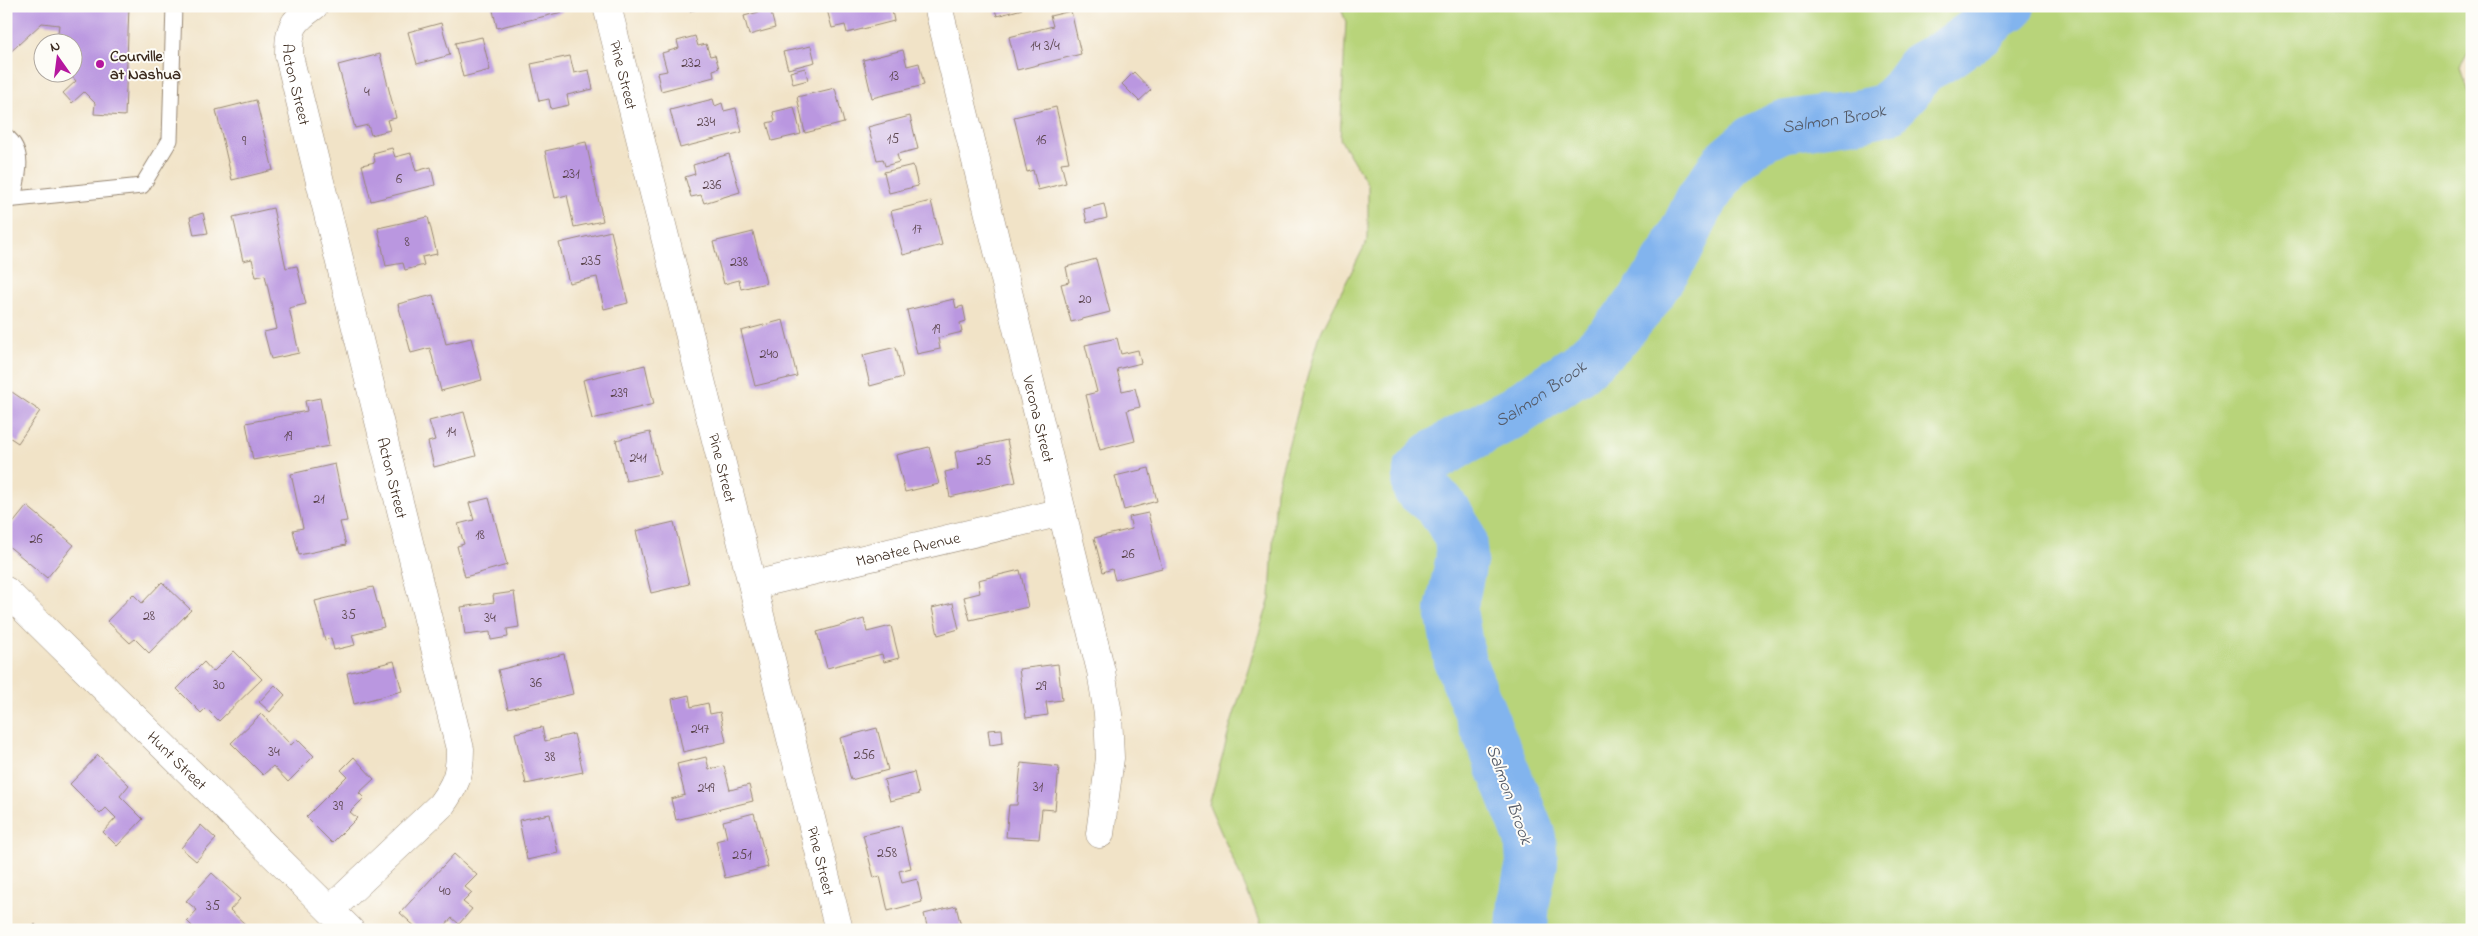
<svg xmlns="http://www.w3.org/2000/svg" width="2478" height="936" font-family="'Indie Flower',sans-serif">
<rect width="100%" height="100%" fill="#fdfcf7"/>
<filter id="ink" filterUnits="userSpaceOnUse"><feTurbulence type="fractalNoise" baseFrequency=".02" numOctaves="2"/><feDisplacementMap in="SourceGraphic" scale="10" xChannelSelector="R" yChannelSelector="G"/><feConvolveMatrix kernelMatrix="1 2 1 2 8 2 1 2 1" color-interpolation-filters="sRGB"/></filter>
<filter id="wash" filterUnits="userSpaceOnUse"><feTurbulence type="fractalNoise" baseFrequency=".0096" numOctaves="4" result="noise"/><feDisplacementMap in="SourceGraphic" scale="20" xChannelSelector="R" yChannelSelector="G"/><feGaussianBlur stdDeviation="1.12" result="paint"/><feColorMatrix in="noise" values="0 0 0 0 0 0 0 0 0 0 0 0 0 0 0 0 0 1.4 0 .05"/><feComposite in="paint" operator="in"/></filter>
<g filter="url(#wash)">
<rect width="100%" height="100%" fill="#f1e3c7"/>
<polygon fill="#b8d47a" stroke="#7a7f4c" points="1340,6 2472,6 2472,50 2461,69 2472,102 2472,930 1264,930 1209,805 1231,724 1270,598 1276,490 1318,338 1368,239 1368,185 1340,139 1346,22"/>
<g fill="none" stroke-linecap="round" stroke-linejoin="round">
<path stroke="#82b4ee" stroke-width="52" id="s1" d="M 1522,930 L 1524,902 L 1532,863 L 1530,837 L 1460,662 L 1451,610 L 1462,557 L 1460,538 L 1450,519 L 1439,504 L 1418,487 L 1419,471 L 1433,457 L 1461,440 L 1516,411 L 1579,368 L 1612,338 L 1642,303 L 1676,251 L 1701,200 L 1726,164 L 1753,141 L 1781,127 L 1861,115 L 1887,109 L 1903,93 L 1921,68 L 1947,54 L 1981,30 L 2001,10 L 2009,6"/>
</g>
<g id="blocks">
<g fill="#ba97e0">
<polygon points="6,6 129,6 125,116 94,114 95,103 84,92 72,103 63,93 76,81 68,72 72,72 72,42 57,42 59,25 42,23 6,56"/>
<polygon points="492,6 561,6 562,12 497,28"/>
<polygon points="645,6 663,6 663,7 646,11"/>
<polygon points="689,6 705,6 705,7 690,11"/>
<polygon points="826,6 900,6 901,8 892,11 894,21 847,33 845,25 832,28"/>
<polygon points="994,6 1021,6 1022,9 997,16"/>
<polygon points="770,9 775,28 749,35 744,16"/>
<polygon points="1071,11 1081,54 1017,70 1009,37 1053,26 1050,16"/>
<polygon points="441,23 450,55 417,64 408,32"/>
<polygon points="695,36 698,46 706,44 710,56 715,55 719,68 713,70 714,77 661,91 657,73 667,71 662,53 679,48 677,41"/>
<polygon points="482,37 490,70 463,77 455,43"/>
<polygon points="811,46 815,62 788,69 783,52"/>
<polygon points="903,50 907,66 919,63 924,85 872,98 863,60"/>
<polygon points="380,54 396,118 387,120 390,130 371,135 368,125 355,128 338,65"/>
<polygon points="570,56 574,73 589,70 593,89 567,95 569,105 551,109 549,99 539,101 531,64"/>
<polygon points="805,68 808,80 793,84 790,72"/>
<polygon points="1134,72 1151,90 1139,101 1122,84"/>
<polygon points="835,88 844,123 805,133 797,97"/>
<polygon points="713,99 715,106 722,103 724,111 736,108 742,132 680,148 670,110"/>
<polygon points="256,100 273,170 232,180 216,110"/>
<polygon points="794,107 801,134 772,141 767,123 775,121 773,112"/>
<polygon points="1056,107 1069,162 1061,163 1066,183 1038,190 1033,170 1027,172 1014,117"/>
<polygon points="910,116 918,149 897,154 899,162 885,166 883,159 877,160 868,127"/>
<polygon points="586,142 603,221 574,227 567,195 555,198 545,151"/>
<polygon points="392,148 395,157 411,153 416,171 431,167 435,185 371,201 362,165 375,162 373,153"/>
<polygon points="729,154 740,192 704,203 701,195 691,197 685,177 695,174 693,165"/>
<polygon points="913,165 918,186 889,193 884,172"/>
<polygon points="931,201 942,245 903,255 891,211"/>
<polygon points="1104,204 1107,218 1087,223 1084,209"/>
<polygon points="273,208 286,268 297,266 306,304 289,308 299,353 271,359 264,332 277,329 265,275 256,277 252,259 243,261 233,217"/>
<polygon points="203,213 208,233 194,235 190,217"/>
<polygon points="428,217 437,254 422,257 424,265 405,270 403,263 386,266 378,228"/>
<polygon points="611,231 628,303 604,309 597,277 569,283 559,243"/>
<polygon points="753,232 766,283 741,289 739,280 724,284 713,242"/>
<polygon points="1096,259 1110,312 1071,322 1061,284 1069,282 1066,267"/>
<polygon points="433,295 446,344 471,338 482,380 441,391 430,348 411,353 398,304"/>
<polygon points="954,299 956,308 963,306 966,321 960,323 962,332 938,338 940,349 917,354 907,310"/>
<polygon points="783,320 797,376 755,386 741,331"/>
<polygon points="1117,338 1121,354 1138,350 1141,363 1117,369 1122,391 1135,388 1140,407 1127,410 1135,441 1100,450 1086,395 1097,392 1085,345"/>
<polygon points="896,347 903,377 870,386 863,355"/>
<polygon points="645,365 654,404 592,419 583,380"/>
<polygon points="12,392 40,411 18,443 6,435 6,401"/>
<polygon points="320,398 329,446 253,460 246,423 307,411 305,401"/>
<polygon points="464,412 476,456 434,467 428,442 435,440 429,421"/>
<polygon points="650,432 660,474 626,481 616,440"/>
<polygon points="1007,440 1016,482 950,497 945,472 958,469 955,452"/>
<polygon points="929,447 939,484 905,492 896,455"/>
<polygon points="335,464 347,521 340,522 346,545 299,555 293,530 303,528 291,474"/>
<polygon points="1149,468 1157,501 1124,510 1115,476"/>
<polygon points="489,498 507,565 465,577 457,546 464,544 458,524 474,520 469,503"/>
<polygon points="27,506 74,545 47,578 6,544 6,532"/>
<polygon points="1148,513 1162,568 1115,580 1112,569 1103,572 1094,538 1132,529 1129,517"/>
<polygon points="674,522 689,584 651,593 636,531"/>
<polygon points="1020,570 1028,607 970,620 964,597 980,593 978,580"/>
<polygon points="162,582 191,610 149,653 135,639 130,643 107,621 133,594 142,603"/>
<polygon points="373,587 384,627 352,635 355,645 334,650 331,638 325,640 315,601"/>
<polygon points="514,592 519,627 507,629 508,637 491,640 490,632 465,635 461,607 494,602 493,595"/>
<polygon points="953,603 959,629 938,635 932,608"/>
<polygon points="864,619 867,632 891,626 899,658 884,662 882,654 827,668 817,632"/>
<polygon points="234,651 262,679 219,721 206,708 201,713 177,689 204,662 213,672"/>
<polygon points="564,654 573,694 508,709 498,670"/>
<polygon points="394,661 402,691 354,704 347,673"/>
<polygon points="1058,664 1062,700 1046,702 1048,715 1026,718 1019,669"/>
<polygon points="275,685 285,695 270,712 259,702"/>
<polygon points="689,695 691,707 708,703 710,714 720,712 726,742 683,752 672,699"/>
<polygon points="261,714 291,745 297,739 314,756 288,782 273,766 263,775 231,743"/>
<polygon points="542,727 545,741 574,734 583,772 526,784 515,733"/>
<polygon points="877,728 888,770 851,780 840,738"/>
<polygon points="1002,729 1003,743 990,745 988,730"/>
<polygon points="98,755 129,785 120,796 143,819 117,846 103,832 116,818 106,808 100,814 70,784"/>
<polygon points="354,757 374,779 359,793 364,798 350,812 357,818 332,843 306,817 347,776 341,770"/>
<polygon points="706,757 709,769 724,766 730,790 749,785 753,801 676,820 671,799 685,795 677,764"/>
<polygon points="1021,763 1059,767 1055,810 1042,809 1039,839 1006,837 1009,805 1017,805"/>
<polygon points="914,772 919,794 890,801 884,780"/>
<polygon points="754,813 768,867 725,878 716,841 727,838 723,821"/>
<polygon points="550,814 558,853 527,860 519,820"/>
<polygon points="201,825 216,839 196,861 181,848"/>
<polygon points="901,826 911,868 899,871 902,883 917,879 922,902 888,911 880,876 874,878 863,835"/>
<polygon points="454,854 477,875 465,887 472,893 463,902 472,909 459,924 452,918 441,930 419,930 400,913"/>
<polygon points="212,873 240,899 230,910 246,925 241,930 196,930 187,921 197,910 186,901"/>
<polygon points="956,906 961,926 947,930 928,930 924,914"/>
<polygon points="35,924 40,930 30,930"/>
</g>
</g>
</g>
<g filter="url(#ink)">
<use href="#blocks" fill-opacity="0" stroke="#968672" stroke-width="1"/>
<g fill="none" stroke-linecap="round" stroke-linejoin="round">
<defs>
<g id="service">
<path d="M 6,136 C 26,152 18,177 13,198"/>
<polyline points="6,200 142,186 170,140 174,6"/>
</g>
<g id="minor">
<path id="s2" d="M 314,6 C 291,22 289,29 289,56 L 460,749 C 460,775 456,784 441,805 L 330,910"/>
<path id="s3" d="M 607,6 L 839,930"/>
<path id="s4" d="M 938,6 L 1101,671 L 1108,714 L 1110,758 L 1100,834"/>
<path id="s5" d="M 753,585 L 1062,512"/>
<path id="s6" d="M 6,591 L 350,930"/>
</g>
</defs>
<use href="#service" stroke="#968672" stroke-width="17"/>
<use href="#minor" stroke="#968672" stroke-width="29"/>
<use href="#service" stroke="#fff" stroke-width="15"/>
<use href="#minor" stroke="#fff" stroke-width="28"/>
</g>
</g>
<circle fill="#b5179e" stroke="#fdfcf7" stroke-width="2" cx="100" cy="64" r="5"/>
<g text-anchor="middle" stroke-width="4" stroke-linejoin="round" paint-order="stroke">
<g font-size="14" fill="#5b454e">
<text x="1045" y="50">14 3/4</text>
<text x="691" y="67">232</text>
<text x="894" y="80">13</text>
<text x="367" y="96">4</text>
<text x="706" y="126">234</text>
<text x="893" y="143">15</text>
<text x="1041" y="144">16</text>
<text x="244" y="145">9</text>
<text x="571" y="178">231</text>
<text x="399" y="183">6</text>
<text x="712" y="189">236</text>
<text x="917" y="233">17</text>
<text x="407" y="246">8</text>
<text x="591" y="265">235</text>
<text x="739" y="266">238</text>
<text x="1085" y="303">20</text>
<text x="936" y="333">19</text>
<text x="769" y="358">240</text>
<text x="619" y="397">239</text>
<text x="451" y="436">14</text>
<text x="288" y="440">19</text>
<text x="638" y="462">241</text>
<text x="984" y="465">25</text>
<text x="319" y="503">21</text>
<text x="480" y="539">18</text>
<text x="36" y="543">26</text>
<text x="1128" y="558">26</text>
<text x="349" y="619">35</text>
<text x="149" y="620">28</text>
<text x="490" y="622">34</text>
<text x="536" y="687">36</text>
<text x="219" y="689">30</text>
<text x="1041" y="690">29</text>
<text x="700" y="733">247</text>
<text x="274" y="756">34</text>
<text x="864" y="759">256</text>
<text x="550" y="761">38</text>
<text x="1038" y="791">31</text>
<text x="706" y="792">249</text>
<text x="338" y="810">39</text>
<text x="887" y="857">258</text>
<text x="742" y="859">251</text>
<text x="445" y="895">40</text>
<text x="213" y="910">35</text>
</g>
<g font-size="16" font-weight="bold" fill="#3b2a1e" stroke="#fdfcf7" text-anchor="start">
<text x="110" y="61">Courville<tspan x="110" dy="18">at Nashua</tspan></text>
</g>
<g font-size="16" fill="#3b2a1e" stroke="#fdfcf7">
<text dy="6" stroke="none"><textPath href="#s3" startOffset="71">Pine Street</textPath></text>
<text dy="6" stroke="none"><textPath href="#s2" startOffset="89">Acton Street</textPath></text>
<text dy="6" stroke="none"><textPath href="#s4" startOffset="425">Verona Street</textPath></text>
<text dy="6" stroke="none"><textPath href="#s3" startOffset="476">Pine Street</textPath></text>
<text dy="6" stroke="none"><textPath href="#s2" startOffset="494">Acton Street</textPath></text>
<text dy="6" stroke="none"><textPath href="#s5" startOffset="159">Manatee Avenue</textPath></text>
<text dy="6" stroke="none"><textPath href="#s6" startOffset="241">Hunt Street</textPath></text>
<text dy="6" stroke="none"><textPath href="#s3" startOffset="881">Pine Street</textPath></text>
</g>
<g font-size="18" font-style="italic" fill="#545a67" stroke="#fdfcf7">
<text dy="6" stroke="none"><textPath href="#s1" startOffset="1056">Salmon Brook</textPath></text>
<text dy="6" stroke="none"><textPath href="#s1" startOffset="636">Salmon Brook</textPath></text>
<text transform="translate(1510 794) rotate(70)" y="6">Salmon Brook</text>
</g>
</g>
<rect width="2478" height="936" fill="none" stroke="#fdfcf7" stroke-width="25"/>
<g transform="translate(58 58) rotate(346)"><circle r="24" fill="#fdfcf7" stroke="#afa8a0"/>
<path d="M0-4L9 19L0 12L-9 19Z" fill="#b5179e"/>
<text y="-8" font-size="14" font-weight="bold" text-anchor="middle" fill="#3b2a1e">N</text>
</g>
</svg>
